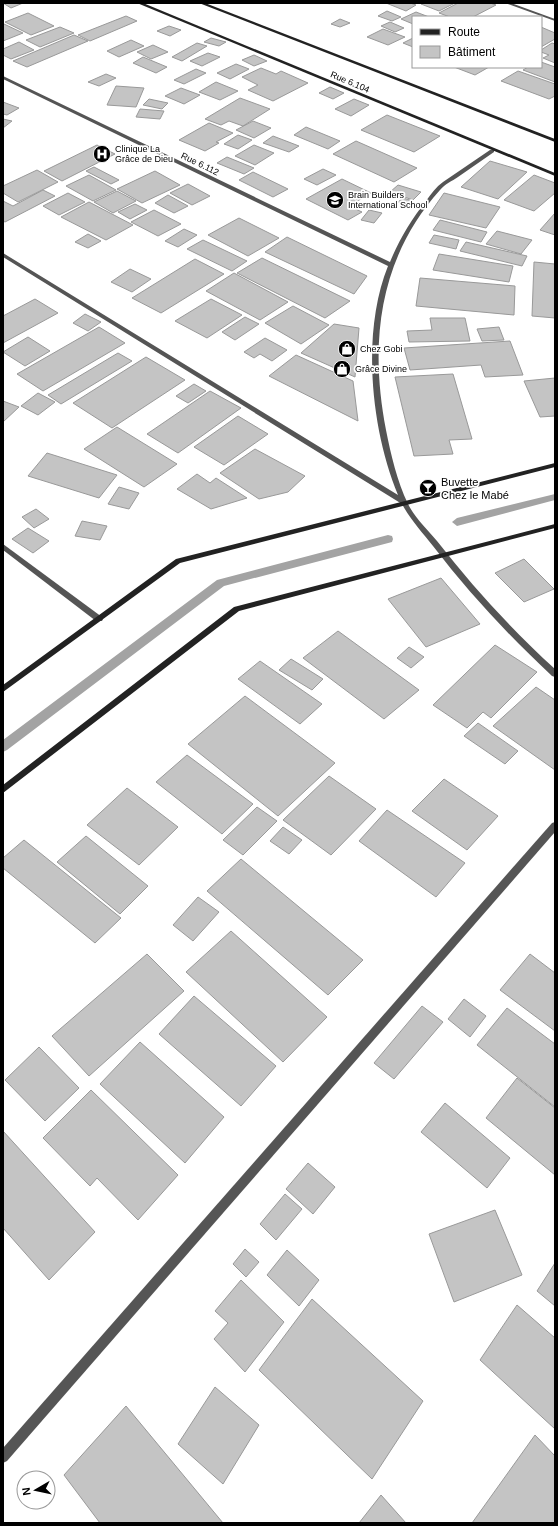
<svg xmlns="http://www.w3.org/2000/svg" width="558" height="1526" font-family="Helvetica,sans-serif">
<rect width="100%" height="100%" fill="#fff"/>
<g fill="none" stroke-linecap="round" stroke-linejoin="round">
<g fill="#a3a3a3" fill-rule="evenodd">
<polygon points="555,494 555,500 457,526 452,522 457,518"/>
<polygon points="388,535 392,536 393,539 392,542 224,586 7,750 3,752 3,740 217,580"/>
</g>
</g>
<g fill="#c4c4c4" stroke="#999">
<polygon points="3,3 23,3 11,8"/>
<polygon points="386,3 410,3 416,5 406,11"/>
<polygon points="423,3 455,3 439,11 421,4"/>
<polygon points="458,3 490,3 496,5 473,17 450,17 439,13"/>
<polygon points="387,11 401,17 392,21 378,16"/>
<polygon points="416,12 429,17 413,17 413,24 401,19"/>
<polygon points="28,13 54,26 31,35 5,22"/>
<polygon points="126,16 137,21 90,41 78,35"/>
<polygon points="340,19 350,23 340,27 331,24"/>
<polygon points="390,22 404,28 395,32 381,26"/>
<polygon points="3,25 4,24 23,33 3,41"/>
<polygon points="169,26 181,30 170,36 157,31"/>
<polygon points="60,27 74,33 40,47 26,40"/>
<polygon points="541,27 555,33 555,39 541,47"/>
<polygon points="383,29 405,37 388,45 367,37"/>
<polygon points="74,35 88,41 27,67 13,61"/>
<polygon points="211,38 226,42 219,46 204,42"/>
<polygon points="413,38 413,47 403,43"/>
<polygon points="131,40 144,46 119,57 107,51"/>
<polygon points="19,42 34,50 11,59 3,55 3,49"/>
<polygon points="197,43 207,46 182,61 172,57"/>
<polygon points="552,43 555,44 555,63 543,58 549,55 541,52 541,50"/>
<polygon points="153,45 168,52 151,59 137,52"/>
<polygon points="208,53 220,57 202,66 190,61"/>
<polygon points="254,55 267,61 254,66 242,60"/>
<polygon points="143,57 167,67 156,73 133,63"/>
<polygon points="541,62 555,67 555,82 523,70 528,67 541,67"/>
<polygon points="236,64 249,69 230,79 217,73"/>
<polygon points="454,67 489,67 475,75"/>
<polygon points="261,68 276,74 281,71 308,83 273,101 248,90 258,85 242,77"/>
<polygon points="196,69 206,73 184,84 174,80"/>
<polygon points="518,71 555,84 555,96 549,99 501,81"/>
<polygon points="106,74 116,78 99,86 88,82"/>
<polygon points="216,82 238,91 220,100 199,92"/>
<polygon points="116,86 144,88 136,107 107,105"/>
<polygon points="330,87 344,93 333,99 319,93"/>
<polygon points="181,88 200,95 184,104 165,96"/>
<polygon points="240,98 270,109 243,126 229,121 221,125 205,119"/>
<polygon points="149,99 168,103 162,109 143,105"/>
<polygon points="354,99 369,105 351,116 335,109"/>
<polygon points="3,102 19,108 7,115 3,114"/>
<polygon points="140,109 164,111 160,119 136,117"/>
<polygon points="387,115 440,136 414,152 361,130"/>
<polygon points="3,119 12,121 3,128"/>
<polygon points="253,121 271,128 254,138 236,130"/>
<polygon points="209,123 233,133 216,142 219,143 205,151 179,140"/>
<polygon points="306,127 340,141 328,149 294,135"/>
<polygon points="238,135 252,140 238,149 224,144"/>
<polygon points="273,136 299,146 289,152 263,143"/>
<polygon points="356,141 417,168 394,182 333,154"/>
<polygon points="97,145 115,154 62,181 44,171"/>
<polygon points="254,145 274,153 255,165 235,156"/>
<polygon points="227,157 254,168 244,174 217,163"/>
<polygon points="490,161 527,172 498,199 461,187"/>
<polygon points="94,167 119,180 111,184 86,171"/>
<polygon points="323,169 336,175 317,185 304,179"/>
<polygon points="37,170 58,182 18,202 3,193 3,186"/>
<polygon points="155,171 180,185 142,203 117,189"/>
<polygon points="253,172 288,189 273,197 239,180"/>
<polygon points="89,175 116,190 93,201 66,186"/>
<polygon points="534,175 555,183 555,193 534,211 504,200"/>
<polygon points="342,179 371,193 349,206 362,212 348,220 306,199"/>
<polygon points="188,184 210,196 192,205 170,193"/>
<polygon points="398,185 421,192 413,200 390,192"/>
<polygon points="43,190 55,196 5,222 3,221 3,201 13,206"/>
<polygon points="117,191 136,201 113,213 94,202"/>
<polygon points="68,193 85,202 59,215 43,206"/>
<polygon points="444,193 500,207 486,228 429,215"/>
<polygon points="168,195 188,206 174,213 155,203"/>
<polygon points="403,198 413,201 408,205 398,202"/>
<polygon points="89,202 133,225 106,240 61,217"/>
<polygon points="135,204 147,210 130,219 118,212"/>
<polygon points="154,210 181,224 158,236 131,222"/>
<polygon points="369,210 382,213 374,223 361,220"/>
<polygon points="555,213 555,235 540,230"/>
<polygon points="239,218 279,238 248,256 208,235"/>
<polygon points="440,220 487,232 481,242 433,230"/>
<polygon points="184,229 197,235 178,247 165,241"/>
<polygon points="497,231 532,240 521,254 486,244"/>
<polygon points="88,234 101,241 88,248 75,242"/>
<polygon points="434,235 459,240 456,249 429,243"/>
<polygon points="287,237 367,276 354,294 265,252"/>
<polygon points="203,240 247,261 232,271 187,249"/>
<polygon points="466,242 527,256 522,266 460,251"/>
<polygon points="439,254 513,266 509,282 433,270"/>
<polygon points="262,258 350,301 325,318 237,273"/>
<polygon points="195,259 224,274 161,313 132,298"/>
<polygon points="534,262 555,264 555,318 532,316"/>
<polygon points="130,269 151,279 132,292 111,282"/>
<polygon points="234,273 288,302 260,320 206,291"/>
<polygon points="420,278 515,286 514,315 416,306"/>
<polygon points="35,299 58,313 3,343 3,316"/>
<polygon points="211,299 242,315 207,338 175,321"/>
<polygon points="293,306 329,325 301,344 265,323"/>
<polygon points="85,314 101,322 88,331 73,323"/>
<polygon points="245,317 259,324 235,340 222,332"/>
<polygon points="430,318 465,318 470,341 409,342 407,331 432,330"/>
<polygon points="334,324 359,328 355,377 301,353"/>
<polygon points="99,327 125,343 43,391 17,374"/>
<polygon points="499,327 504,340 482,341 477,329"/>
<polygon points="28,337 50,351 25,366 3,352"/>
<polygon points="265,338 287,350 272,361 260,354 254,358 244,352"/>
<polygon points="510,341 523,375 485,377 481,365 410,370 404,348"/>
<polygon points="118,353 132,361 61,404 48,395"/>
<polygon points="296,355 353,381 358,421 269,376"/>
<polygon points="146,357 185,380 112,428 73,403"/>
<polygon points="453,374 472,439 449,440 453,454 414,456 395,377"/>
<polygon points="555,378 555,416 540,417 524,381"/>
<polygon points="194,384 206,391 188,403 176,396"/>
<polygon points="210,391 241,408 178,453 147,434"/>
<polygon points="38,393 55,402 38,415 21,406"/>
<polygon points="3,401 19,407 3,422"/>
<polygon points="238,416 268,434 224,465 194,447"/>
<polygon points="117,427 177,464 144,487 84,449"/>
<polygon points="255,449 305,476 288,492 259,499 220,473"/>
<polygon points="47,453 117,475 99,498 28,476"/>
<polygon points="197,474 210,483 216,478 247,498 211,509 177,489"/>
<polygon points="119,487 139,493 129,509 108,504"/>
<polygon points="36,509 49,519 34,528 22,517"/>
<polygon points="82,521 107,526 100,540 75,536"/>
<polygon points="28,528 49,541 33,553 12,539"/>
<polygon points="524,559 554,589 524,602 495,573"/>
<polygon points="441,578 480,624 426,647 388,599"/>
<polygon points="338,631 419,690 384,719 303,658"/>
<polygon points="495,645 537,672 491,718 483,712 467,728 433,705"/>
<polygon points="409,647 424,657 411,668 397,658"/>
<polygon points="291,659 323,679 312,690 279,670"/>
<polygon points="260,661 322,704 300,724 238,679"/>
<polygon points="536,687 555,700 555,770 493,726"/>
<polygon points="245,696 335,763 278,816 188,744"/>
<polygon points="478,723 518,751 505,764 464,736"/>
<polygon points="187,755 253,804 222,834 156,782"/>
<polygon points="329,776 376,809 331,855 283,820"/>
<polygon points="444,779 498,816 467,850 412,811"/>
<polygon points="127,788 178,827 139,865 87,825"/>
<polygon points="257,807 277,821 243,855 223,840"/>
<polygon points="387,810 465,863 436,897 359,841"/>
<polygon points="283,827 302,840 289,854 270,841"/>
<polygon points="86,836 148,886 120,914 57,862"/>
<polygon points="24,840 121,918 95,943 3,868 3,858"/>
<polygon points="241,859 363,960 328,995 207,891"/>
<polygon points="198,897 219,912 193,941 173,925"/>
<polygon points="231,931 327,1017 283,1062 186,972"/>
<polygon points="147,954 184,991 89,1076 52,1036"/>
<polygon points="530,954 555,973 555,1031 500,990"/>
<polygon points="194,996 276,1066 241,1106 159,1034"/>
<polygon points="464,999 486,1016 470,1037 448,1019"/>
<polygon points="422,1006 443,1022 394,1079 374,1063"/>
<polygon points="507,1008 555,1044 555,1107 477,1045"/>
<polygon points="140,1042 224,1117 185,1163 100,1084"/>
<polygon points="39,1047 79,1088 45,1121 5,1080"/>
<polygon points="517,1078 555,1108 555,1175 486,1118"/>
<polygon points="91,1090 178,1175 138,1220 97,1178 90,1186 43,1138"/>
<polygon points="445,1103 510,1158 487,1188 421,1132"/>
<polygon points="3,1131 95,1232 49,1280 3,1228"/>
<polygon points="308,1163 335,1187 313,1214 286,1189"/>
<polygon points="285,1194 302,1209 276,1240 260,1224"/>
<polygon points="495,1210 522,1275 454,1302 429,1234"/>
<polygon points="245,1249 259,1262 246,1277 233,1264"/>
<polygon points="287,1250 319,1280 299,1306 267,1275"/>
<polygon points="555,1263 555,1306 537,1291"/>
<polygon points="241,1280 284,1322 245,1372 214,1339 228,1323 215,1311"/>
<polygon points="312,1299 423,1401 372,1479 259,1370"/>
<polygon points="517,1305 555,1338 555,1429 480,1360"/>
<polygon points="215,1387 259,1425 223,1484 178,1444"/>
<polygon points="126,1406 223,1523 100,1523 64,1475"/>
<polygon points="535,1435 555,1456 555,1523 472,1523"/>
<polygon points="381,1495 406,1523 359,1523"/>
</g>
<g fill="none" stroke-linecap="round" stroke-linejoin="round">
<g fill="#555" fill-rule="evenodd">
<polygon points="505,3 511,3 555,19 555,21"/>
<path d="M 3,76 L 390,262 C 399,240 411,220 426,201 C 431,194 436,187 443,182 L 490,150 L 494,150 L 494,152 C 482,160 470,169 458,177 C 452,181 445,184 440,190 C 379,258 369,342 386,430 C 391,455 397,481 408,504 C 415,518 427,529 437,541 C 473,587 512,630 555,669 L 555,677 L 552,676 C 509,636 469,593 433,546 C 422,532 410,519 402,504 L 3,257 L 3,253 L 398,495 C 371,430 361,333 388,266 L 3,79 Z"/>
<polygon points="3,544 102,617 103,619 102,621 96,621 3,550"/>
<polygon points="555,822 555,832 7,1461 3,1463 3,1448 552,823"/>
</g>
<g fill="#222" fill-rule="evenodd">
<polygon points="137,3 143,3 555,173 555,176"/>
<polygon points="199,3 205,3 555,139 555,142"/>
<polygon points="555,463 555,467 180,563 3,692 3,685 176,559"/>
<polygon points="555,524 555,528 239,611 3,793 3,785 234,607"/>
</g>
</g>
<defs>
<symbol id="hospital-disc" viewBox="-11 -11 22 22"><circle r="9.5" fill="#000" stroke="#fff"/><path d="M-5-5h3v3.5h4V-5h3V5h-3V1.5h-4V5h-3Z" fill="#fff"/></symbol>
<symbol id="school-disc" viewBox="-11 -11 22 22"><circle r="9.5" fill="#000" stroke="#fff"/><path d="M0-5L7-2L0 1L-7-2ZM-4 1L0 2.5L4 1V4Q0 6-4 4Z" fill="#fff"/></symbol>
<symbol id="shop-disc" viewBox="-11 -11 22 22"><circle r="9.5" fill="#000" stroke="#fff"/><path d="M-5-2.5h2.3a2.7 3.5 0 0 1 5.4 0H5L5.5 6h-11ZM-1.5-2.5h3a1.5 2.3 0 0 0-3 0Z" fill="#fff"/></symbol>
<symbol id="bar-disc" viewBox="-11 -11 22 22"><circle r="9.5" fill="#000" stroke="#fff"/><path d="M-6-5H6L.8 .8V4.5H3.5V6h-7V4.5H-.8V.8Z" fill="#fff"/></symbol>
</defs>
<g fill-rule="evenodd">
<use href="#hospital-disc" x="92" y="144" width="20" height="20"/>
<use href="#school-disc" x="325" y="190" width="20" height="20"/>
<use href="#shop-disc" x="337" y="339" width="20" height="20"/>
<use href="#shop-disc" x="332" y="359" width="20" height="20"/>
<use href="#bar-disc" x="418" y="478" width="20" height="20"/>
</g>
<g text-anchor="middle" stroke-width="3.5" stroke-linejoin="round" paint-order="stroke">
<g font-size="9" fill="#000" stroke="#fff">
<text transform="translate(350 82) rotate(23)" y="3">Rue 6.104</text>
<text transform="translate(200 164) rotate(26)" y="3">Rue 6.112</text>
</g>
<g font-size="9" fill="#000" stroke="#fff" text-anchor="start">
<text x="115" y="152">Clinique La<tspan x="115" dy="10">Grâce de Dieu</tspan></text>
<text x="348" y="198">Brain Builders<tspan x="348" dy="10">International School</tspan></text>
<text x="360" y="352">Chez Gobi</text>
<text x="355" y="372">Grâce Divine</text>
</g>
<g font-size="11" fill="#000" stroke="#fff" text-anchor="start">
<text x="441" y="486">Buvette<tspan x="441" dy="13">Chez le Mabé</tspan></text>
</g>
</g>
<rect width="558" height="1526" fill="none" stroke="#000000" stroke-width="8"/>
<rect x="412" y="16" width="130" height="52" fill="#ffffff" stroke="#999999"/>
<rect x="420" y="29" width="20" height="6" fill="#222222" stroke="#999999"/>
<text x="448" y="36" font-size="12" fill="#000000">Route</text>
<rect x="420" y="46" width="20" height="12" fill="#c4c4c4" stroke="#999999"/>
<text x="448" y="56" font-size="12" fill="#000000">Bâtiment</text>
<g transform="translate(36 1490) rotate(261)"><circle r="19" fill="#ffffff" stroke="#999999"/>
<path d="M0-3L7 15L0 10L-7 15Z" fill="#000000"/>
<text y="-6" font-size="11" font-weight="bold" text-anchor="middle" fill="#000000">N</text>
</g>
</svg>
